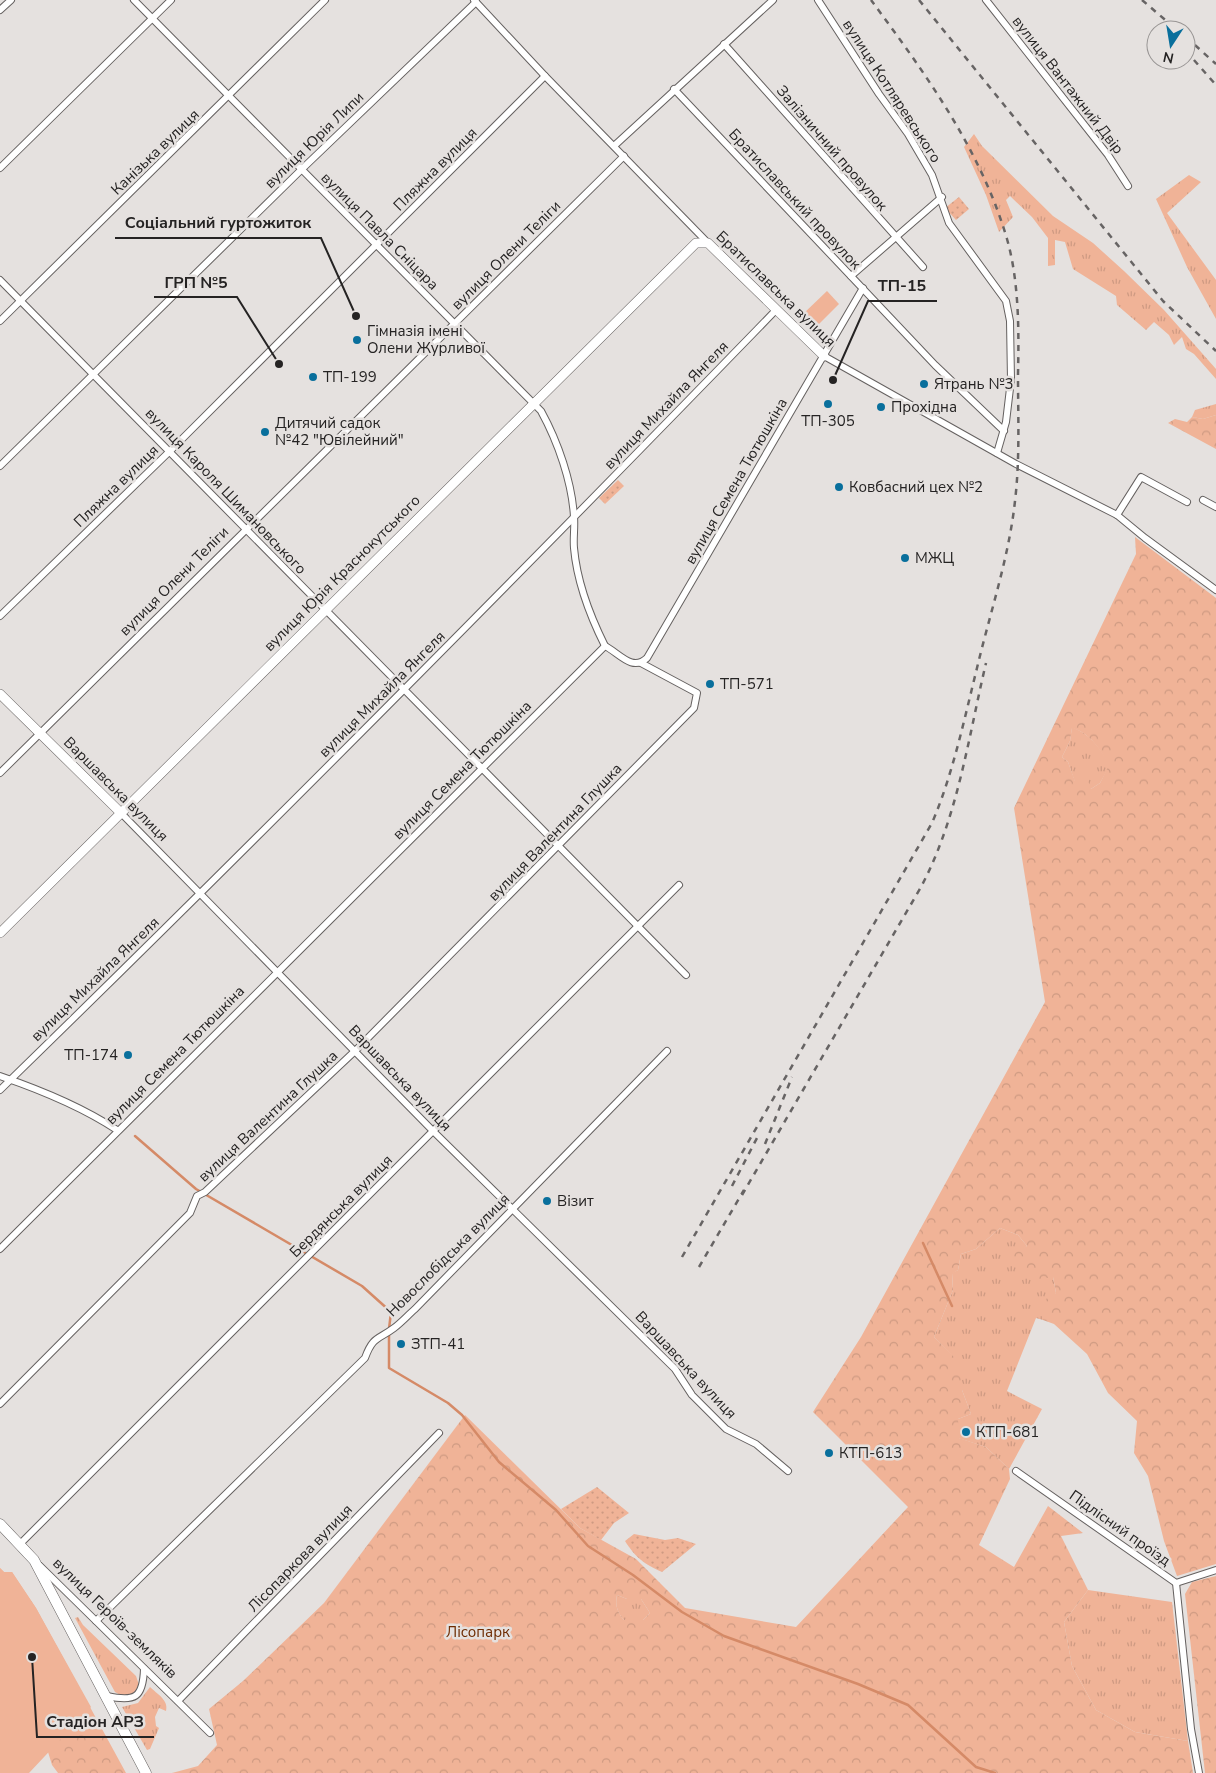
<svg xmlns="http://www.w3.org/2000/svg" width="1216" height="1773" font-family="'Nunito Sans',sans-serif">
<defs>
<pattern id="grass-tufts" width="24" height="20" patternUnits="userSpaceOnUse" patternTransform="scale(1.25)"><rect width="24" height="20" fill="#f0b397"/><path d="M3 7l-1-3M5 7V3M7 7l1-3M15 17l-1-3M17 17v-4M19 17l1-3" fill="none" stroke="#ce9a82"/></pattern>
<pattern id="forest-crowns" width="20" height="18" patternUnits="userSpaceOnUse" patternTransform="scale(1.25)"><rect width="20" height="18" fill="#f0b397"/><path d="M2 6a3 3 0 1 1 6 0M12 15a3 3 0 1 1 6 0" fill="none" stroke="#ce9a82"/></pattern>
<pattern id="park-dots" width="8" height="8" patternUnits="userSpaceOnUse" patternTransform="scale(1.25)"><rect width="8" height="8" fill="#f0b397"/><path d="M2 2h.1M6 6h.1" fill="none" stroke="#ce9a82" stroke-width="1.8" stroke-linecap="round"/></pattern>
</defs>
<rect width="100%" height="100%" fill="#e5e1df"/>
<g fill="url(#grass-tufts)">
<polygon points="974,134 982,146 1053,216 1093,243 1124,271 1164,310 1216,369 1216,379 1194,354 1186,349 1182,337 1174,345 1169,335 1154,322 1146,330 1117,305 1116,296 1073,269 1065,242 1055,240 1055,265 1048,266 1048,238 1032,217 1010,196 1006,200 1013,217 999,232 986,195 964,147"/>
<polygon points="1189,175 1201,182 1167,213 1216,280 1216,319 1187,267 1156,199"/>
<polygon points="1216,404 1216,415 1203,419 1192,417 1195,410"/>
<path d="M 1072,727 C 1090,734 1100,748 1110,765 L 1100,783 L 1091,789 L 1075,782 L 1068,762 L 1062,757 L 1070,741 Z"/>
<polygon points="1000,1228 1018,1235 1027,1246 1022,1250 1053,1277 1056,1293 1043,1311 1043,1320 1036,1318 1007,1391 1042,1409 1009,1469 986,1447 958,1438 958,1419 971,1414 962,1390 962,1366 934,1337 953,1290 952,1273 958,1270 961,1254 976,1249"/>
<polygon points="1088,1590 1172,1602 1188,1741 1135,1732 1096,1710 1072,1666 1064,1622"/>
<path d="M 617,1595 L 627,1599 L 641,1599 L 650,1613 L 643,1620 L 624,1620 C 617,1612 615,1605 617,1595 Z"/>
<polygon points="78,1617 83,1625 136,1676 139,1685 133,1694 122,1696 115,1692 75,1618"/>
<path d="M 150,1687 C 157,1694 169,1700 166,1711 L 159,1708 L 155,1717 L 156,1726 L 159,1728 L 150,1749 L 147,1750 L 122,1707 L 138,1703 Z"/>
</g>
<g fill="url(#forest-crowns)" fill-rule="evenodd">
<polygon points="1216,415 1216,449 1168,423 1175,419 1187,422 1192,417 1203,419"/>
<path d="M 1135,537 L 1216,598 L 1216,1564 L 1177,1576 L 1164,1541 L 1148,1476 L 1134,1453 L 1137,1421 L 1108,1393 L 1087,1354 L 1054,1324 L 1043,1320 L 1041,1302 L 1056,1293 L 1053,1277 L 1033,1280 L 1029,1271 L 1018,1268 L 1013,1253 L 1027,1246 L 1018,1235 L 1000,1228 L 976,1249 L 961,1254 L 958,1270 L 952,1274 L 953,1290 L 934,1337 L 962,1365 L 962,1390 L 971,1414 L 958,1419 L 959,1438 L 986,1447 L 1009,1469 L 1010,1479 L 979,1545 L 1014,1567 L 1048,1506 L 1083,1533 L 1061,1536 L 1088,1590 L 1064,1622 L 1072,1666 L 1096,1710 L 1135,1732 L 1188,1741 L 1193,1773 L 172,1773 L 198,1766 L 217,1745 L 209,1709 L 243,1681 L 324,1603 L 465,1415 L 580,1528 L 636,1559 L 685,1608 L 796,1627 L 908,1507 L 813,1412 L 861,1337 L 1045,1002 L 1014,808 L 1136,554 ZM 1072,728 C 1090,733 1100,749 1109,765 L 1100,783 L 1091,789 L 1087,778 L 1077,775 L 1075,781 L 1068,762 L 1062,757 L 1070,741 ZM 617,1595 L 627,1599 L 641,1599 L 650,1613 L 643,1620 L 624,1620 C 617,1612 615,1605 617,1595 Z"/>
<polygon points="0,1568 4,1572 12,1572 36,1608 126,1773 58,1773 52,1765 48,1752 37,1750"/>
<polygon points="1216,1576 1216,1773 1205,1773 1185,1594 1192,1582"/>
</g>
<g fill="url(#park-dots)">
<polygon points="959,197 969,209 956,220 945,208"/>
<polygon points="618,480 624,486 605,504 599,498"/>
<polygon points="597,1487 629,1513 614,1523 601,1540 580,1528 561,1509"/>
<path d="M 634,1534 L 665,1540 L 678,1538 L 696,1544 L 662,1572 C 644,1564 635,1557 625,1541 Z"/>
</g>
<g fill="#f0b397">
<polygon points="827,291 839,304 814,329 801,316"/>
<polygon points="0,1568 4,1572 12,1572 36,1608 91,1707 29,1773 0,1773"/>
</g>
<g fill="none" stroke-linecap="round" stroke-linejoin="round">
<g stroke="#d58a67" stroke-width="2.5">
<polyline points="135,1136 196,1189 362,1286 391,1312 389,1329"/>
<polyline points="923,1243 952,1306"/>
<polyline points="389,1334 389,1368 448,1403 462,1415 499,1462 556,1510 588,1546 633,1575 682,1612 724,1636 858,1684 908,1705 976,1767 995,1773"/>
</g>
<defs>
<g id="street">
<path d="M 134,0 L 541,411 C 558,442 572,482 574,517 C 575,527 573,538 574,548 C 577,582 590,616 605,646"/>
<polyline points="474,0 545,76 708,243"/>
<polyline points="818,0 879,94 908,134 932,175 949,223 1006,301 1010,321 1011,380 1006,422 997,453"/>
<polyline points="986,0 1108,155 1128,186"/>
<polyline points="0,10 11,0"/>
<polyline points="724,44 923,267"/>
<polyline points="674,89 935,365 1004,431"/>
<polyline points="614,146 773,0"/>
<polyline points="0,168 171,0"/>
<polyline points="851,276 942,197"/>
<polyline points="0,280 686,975"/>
<polyline points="0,321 325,0"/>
<polyline points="824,356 1016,464 1117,515 1145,538 1216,590"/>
<polyline points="0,466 302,169 476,2"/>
<polyline points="1203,500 1216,507"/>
<polyline points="1117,515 1141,477 1187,502"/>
<polyline points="0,616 170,451 545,76"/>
<path d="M 605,646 C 619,653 632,672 647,658 L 863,288"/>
<polyline points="0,773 624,156"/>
<polyline points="121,813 433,1131 675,1369 692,1395 726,1429 756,1444 788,1471"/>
<path d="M 0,1076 C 41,1090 81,1106 117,1130"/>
<path d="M 0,1090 C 263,834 521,573 776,310"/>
<polyline points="0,1249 605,646"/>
<polyline points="0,1404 190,1213 197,1196 205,1192 355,1051 694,708 697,693 641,663"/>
<polyline points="1016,1471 1176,1583"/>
<polyline points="20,1544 679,885"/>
<polyline points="40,1566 210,1733"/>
<polyline points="1176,1583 1191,1729 1199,1773"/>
<polyline points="1176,1583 1216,1570"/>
<path d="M 96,1621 L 365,1358 C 373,1336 378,1340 394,1328 C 402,1322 408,1315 415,1309 L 667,1051"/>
<path d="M 107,1696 C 135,1702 143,1698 144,1669"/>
<polyline points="178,1701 439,1433"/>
</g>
<g id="secondary">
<polyline points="0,694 121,813"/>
<polyline points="0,933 696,243 708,243 824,356"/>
</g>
<polyline id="primary" points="0,1524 34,1560 146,1773"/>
</defs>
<use href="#street" stroke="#656160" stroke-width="8"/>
<use href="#secondary" stroke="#656160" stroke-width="10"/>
<use href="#primary" stroke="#656160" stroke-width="11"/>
<use href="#street" stroke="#fff" stroke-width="6"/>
<use href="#secondary" stroke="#fff" stroke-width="9"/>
<use href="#primary" stroke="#fff" stroke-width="10"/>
<g stroke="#676464" stroke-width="2.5" stroke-dasharray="6 6" stroke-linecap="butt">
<polyline points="919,0 1163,301 1216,351"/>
<polyline points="1142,0 1177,30"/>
<polyline points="1186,37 1216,64"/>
<polyline points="1186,51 1216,85"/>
<polyline points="765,1144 792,1077"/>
<polyline points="732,1186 757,1138"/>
<path d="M 742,1195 L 921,887 C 958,817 968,739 986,663"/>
<path d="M 682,1257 L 932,823 C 953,774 964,720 977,668 C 990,613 1009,557 1015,501 C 1020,459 1018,416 1018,374 C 1019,330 1019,281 1007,239 C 981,150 925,73 871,0"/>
<polyline points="699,1267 744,1190"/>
</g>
</g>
<g fill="#096f9c" stroke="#e5e1df" stroke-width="2">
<circle cx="357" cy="340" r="5"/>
<circle cx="313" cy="377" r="5"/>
<circle cx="924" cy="384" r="5"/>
<circle cx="828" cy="404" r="5"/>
<circle cx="881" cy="407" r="5"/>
<circle cx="265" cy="432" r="5"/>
<circle cx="839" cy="487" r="5"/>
<circle cx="905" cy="558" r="5"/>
<circle cx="710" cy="684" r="5"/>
<circle cx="128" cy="1055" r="5"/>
<circle cx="547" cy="1201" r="5"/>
<circle cx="401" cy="1344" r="5"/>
<circle cx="966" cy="1432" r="5"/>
<circle cx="829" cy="1453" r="5"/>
</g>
<g text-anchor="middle" stroke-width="5" stroke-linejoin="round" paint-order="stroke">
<g font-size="15" fill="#252323" stroke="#e5e1df">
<text transform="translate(1068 85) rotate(52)" y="5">вулиця Вантажний Двір</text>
<text transform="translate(892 91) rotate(57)" y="5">вулиця Котляревського</text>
<text transform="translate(314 140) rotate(-44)" y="5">вулиця Юрія Липи</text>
<text transform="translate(832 148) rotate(49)" y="5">Залізничний провулок</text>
<text transform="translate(155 152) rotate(-44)" y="5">Канізька вулиця</text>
<text transform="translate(435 169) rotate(-45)" y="5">Пляжна вулиця</text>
<text transform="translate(795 199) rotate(47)" y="5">Братиславський провулок</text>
<text transform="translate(380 231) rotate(45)" y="5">вулиця Павла Сніцара</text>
<text transform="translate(506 255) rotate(-45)" y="5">вулиця Олени Теліги</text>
<text transform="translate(776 289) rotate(44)" y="5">Братиславська вулиця</text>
<text transform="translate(666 405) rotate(-46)" y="5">вулиця Михайла Янгеля</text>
<text transform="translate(736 481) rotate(-60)" y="5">вулиця Семена Тютюшкіна</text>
<text transform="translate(116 486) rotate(-44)" y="5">Пляжна вулиця</text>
<text transform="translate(226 491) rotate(46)" y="5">вулиця Кароля Шимановського</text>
<text transform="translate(342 573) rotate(-45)" y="5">вулиця Юрія Краснокутського</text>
<text transform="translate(174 581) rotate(-45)" y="5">вулиця Олени Теліги</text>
<text transform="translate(382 694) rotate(-45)" y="5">вулиця Михайла Янгеля</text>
<text transform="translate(462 770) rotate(-45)" y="5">вулиця Семена Тютюшкіна</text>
<text transform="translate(116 789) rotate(45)" y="5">Варшавська вулиця</text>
<text transform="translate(555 832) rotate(-46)" y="5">вулиця Валентина Глушка</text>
<text transform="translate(95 979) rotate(-44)" y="5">вулиця Михайла Янгеля</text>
<text transform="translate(175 1055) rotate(-45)" y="5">вулиця Семена Тютюшкіна</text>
<text transform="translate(400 1078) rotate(46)" y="5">Варшавська вулиця</text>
<text transform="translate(268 1116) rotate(-43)" y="5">вулиця Валентина Глушка</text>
<text transform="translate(341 1206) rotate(-45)" y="5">Бердянська вулиця</text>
<text transform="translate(448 1255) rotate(-45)" y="5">Новослобідська вулиця</text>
<text transform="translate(686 1365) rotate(47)" y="5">Варшавська вулиця</text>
<text transform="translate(1120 1528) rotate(35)" y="5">Підлісний проїзд</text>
<text transform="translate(300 1558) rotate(-46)" y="5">Лісопаркова вулиця</text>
<text transform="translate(115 1618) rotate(44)" y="5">вулиця Героїв-земляків</text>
</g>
<g font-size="15" fill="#252323" stroke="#e5e1df" text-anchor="start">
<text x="367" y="336">Гімназія імені<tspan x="367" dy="17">Олени Журливої</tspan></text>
<text x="323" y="382">ТП-199</text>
<text x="934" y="389">Ятрань №3</text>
<text x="891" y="412">Прохідна</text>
<text x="828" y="426" text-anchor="middle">ТП-305</text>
<text x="275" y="428">Дитячий садок<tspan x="275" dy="17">№42 "Ювілейний"</tspan></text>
<text x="849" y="492">Ковбасний цех №2</text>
<text x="915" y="563">МЖЦ</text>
<text x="720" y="689">ТП-571</text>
<text x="118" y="1060" text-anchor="end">ТП-174</text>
<text x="557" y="1206">Візит</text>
<text x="411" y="1349">ЗТП-41</text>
<text x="976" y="1437">КТП-681</text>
<text x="839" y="1458">КТП-613</text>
</g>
<g font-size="15" fill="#6e2b00" stroke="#e5e1df">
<text x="478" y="1637">Лісопарк</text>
</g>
</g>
<path fill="none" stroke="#252323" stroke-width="2" d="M356 316L321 238H115M279 364L237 297H154M833 380L868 301H937M32 1657L37 1737H154"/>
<g fill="#252323" stroke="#e5e1df" stroke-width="2">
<circle cx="356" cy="316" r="5"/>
<circle cx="279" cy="364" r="5"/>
<circle cx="833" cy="380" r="5"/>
<circle cx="32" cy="1657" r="5"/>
</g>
<g font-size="16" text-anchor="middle" font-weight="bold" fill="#252323" stroke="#e5e1df" stroke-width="5" stroke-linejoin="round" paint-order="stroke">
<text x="218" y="228">Соціальний гуртожиток</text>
<text x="196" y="288">ГРП №5</text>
<text x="902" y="291">ТП-15</text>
<text x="95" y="1727">Стадіон АРЗ</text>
</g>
<g transform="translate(1171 45) rotate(192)"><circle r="24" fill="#e5e1df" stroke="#989594"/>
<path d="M0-4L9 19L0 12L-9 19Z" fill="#096f9c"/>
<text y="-8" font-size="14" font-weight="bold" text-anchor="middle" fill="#252323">N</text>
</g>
</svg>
